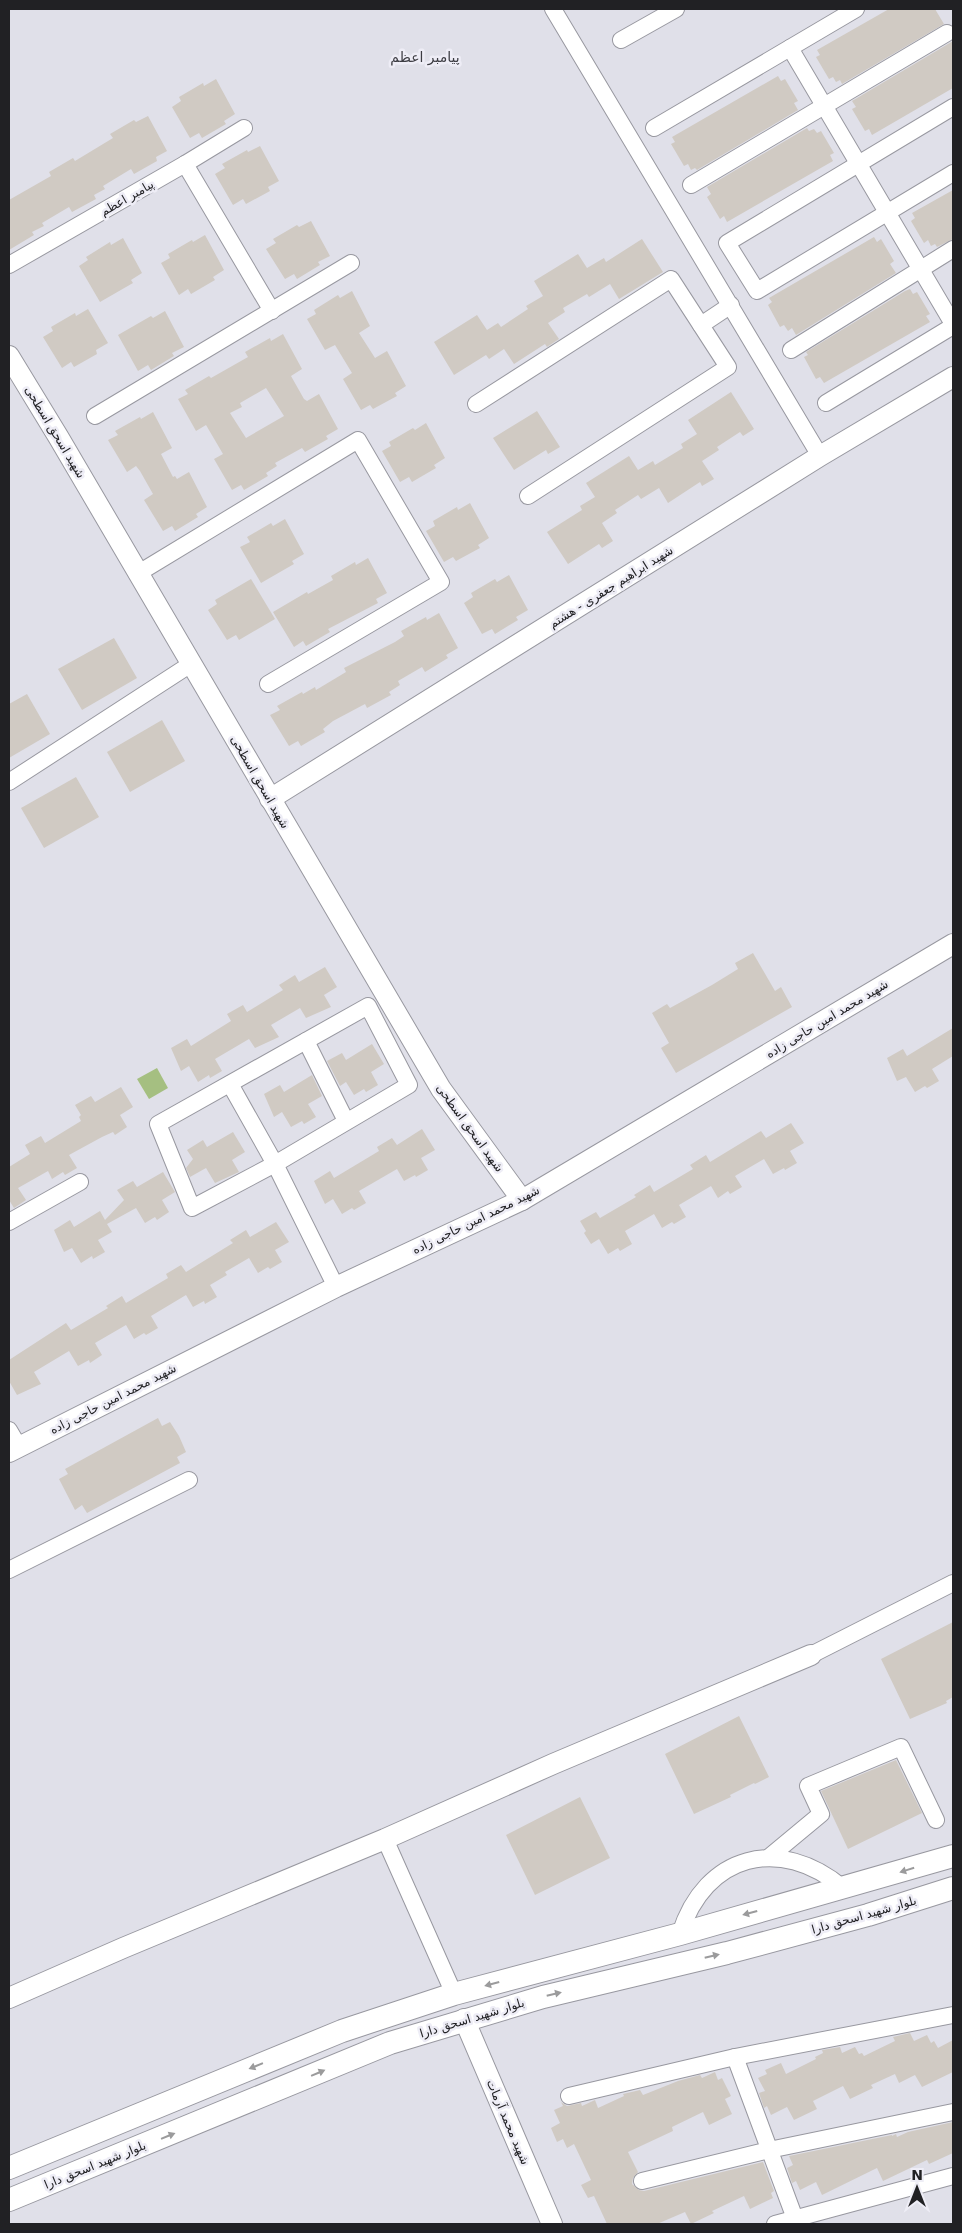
<svg xmlns="http://www.w3.org/2000/svg" width="962" height="2233" font-family="'DejaVu Sans','Noto Sans Arabic',sans-serif">
<rect width="100%" height="100%" fill="#e0e0e9"/>
<polygon fill="#a5bf81" points="157,1068 168,1088 149,1099 137,1079"/>
<g fill="#d0cac3" fill-rule="evenodd">
<polygon points="889,9 935,9 944,24 842,84 840,80 836,82 833,77 829,79 816,57 820,55 817,50"/>
<polygon points="953,41 953,88 872,135 869,129 865,131 852,109 856,107 852,101"/>
<polygon points="778,76 781,81 785,79 798,101 794,103 798,110 697,170 695,168 691,170 688,164 684,166 671,144 675,142 672,137"/>
<polygon points="216,79 235,114 224,121 226,124 202,138 199,133 190,138 172,107 181,101 179,97 203,83 204,86"/>
<polygon points="148,116 167,151 156,157 157,161 134,174 131,169 103,186 105,189 94,195 96,199 72,212 69,207 42,223 44,226 32,232 34,235 9,250 9,200 51,176 49,172 73,158 75,161 113,138 110,134 134,120 136,122"/>
<polygon points="807,128 809,131 814,129 817,133 821,131 834,153 830,155 833,161 727,222 724,216 720,219 707,197 711,194 707,187"/>
<polygon points="260,146 279,181 268,187 270,191 246,204 243,199 233,205 215,174 225,168 222,164 247,150 248,152"/>
<polygon points="953,190 953,239 937,247 935,244 931,246 928,240 924,243 911,221 915,218 912,213"/>
<polygon points="311,221 330,256 318,262 320,265 297,279 294,274 285,279 266,249 276,243 273,239 297,225 299,227"/>
<polygon points="205,235 224,270 213,277 215,280 191,294 188,289 179,295 161,263 170,258 168,254 192,240 193,242"/>
<polygon points="874,237 877,242 881,239 894,261 890,264 896,273 796,335 792,328 788,331 784,325 780,327 768,305 772,302 769,298"/>
<polygon points="123,238 142,273 131,280 133,283 100,302 79,266 88,260 86,257 110,242 111,245"/>
<polygon points="642,239 663,272 619,299 610,284 589,297 587,294 563,308 565,312 548,323 559,339 547,347 545,344 514,364 504,349 489,359 486,355 454,375 434,342 477,315 487,330 498,323 501,327 528,309 526,306 543,296 534,281 578,254 587,268 604,258 606,262"/>
<polygon points="910,289 913,294 917,292 930,314 926,316 930,322 824,383 820,377 816,379 804,357 808,355 806,352 905,291"/>
<polygon points="352,291 370,326 359,333 375,358 387,351 406,386 395,393 397,396 373,409 370,405 361,410 343,379 352,373 335,345 325,350 307,319 316,314 314,310 338,295 340,298"/>
<polygon points="88,309 108,343 96,350 97,354 74,367 71,362 62,368 43,337 53,331 51,327 75,313 76,316"/>
<polygon points="165,311 184,347 172,353 174,356 151,370 148,365 138,371 118,335 151,316 153,318"/>
<path d="M 283,334 L 302,369 L 291,376 L 304,399 L 307,401 L 319,394 L 338,429 L 326,436 L 328,439 L 305,452 L 302,448 L 275,463 L 277,466 L 266,473 L 268,476 L 244,490 L 241,485 L 232,490 L 214,459 L 223,454 L 206,425 L 196,431 L 178,399 L 188,394 L 185,390 L 209,376 L 211,378 L 248,357 L 245,352 L 270,338 L 271,341 ZM 266,388 L 284,416 L 246,438 L 230,413 L 242,407 L 240,403 Z"/>
<polygon points="731,392 754,429 743,436 740,432 717,447 719,450 702,461 714,479 702,486 700,482 668,503 659,488 641,499 638,495 615,510 617,513 602,523 613,541 602,548 599,544 568,564 547,532 582,510 580,506 595,497 586,483 629,456 638,470 653,461 655,465 683,448 681,444 697,434 688,420"/>
<polygon points="537,411 560,447 548,454 546,450 514,470 493,438"/>
<polygon points="153,412 172,448 161,454 173,477 175,476 177,479 189,472 207,507 196,514 198,517 175,531 172,526 163,531 144,500 153,494 140,471 136,466 127,472 108,440 118,435 115,431 140,417 141,419"/>
<polygon points="426,423 445,458 434,465 436,468 412,482 409,477 400,482 382,451 391,446 389,442 413,428 415,430"/>
<polygon points="470,503 489,538 478,545 480,548 456,561 453,557 444,562 426,531 435,526 433,521 457,507 458,510"/>
<polygon points="285,519 304,554 292,561 294,564 261,583 240,547 250,542 247,537 271,523 273,526"/>
<polygon points="368,558 387,593 376,599 378,603 328,629 330,632 306,646 303,641 294,647 273,612 307,592 308,594 333,580 331,576 355,562 356,565"/>
<polygon points="509,575 528,610 516,617 518,620 495,634 492,629 482,634 464,603 473,597 471,593 495,579 497,582"/>
<polygon points="251,579 275,619 239,640 236,635 227,640 208,610 217,604 215,600"/>
<polygon points="439,613 458,648 446,655 448,658 425,672 422,667 398,681 400,685 389,692 391,695 367,708 365,704 333,721 323,729 325,732 301,746 298,741 289,746 270,715 280,710 277,706 302,692 303,694 315,687 316,690 346,672 344,668 395,642 404,636 401,631 426,617 427,620"/>
<polygon points="114,638 137,678 82,710 58,669"/>
<polygon points="27,694 50,734 9,758 9,704"/>
<polygon points="162,720 185,761 130,792 107,752"/>
<polygon points="76,777 99,817 44,848 21,808"/>
<polygon points="753,953 775,991 781,987 792,1007 676,1073 661,1048 669,1043 652,1013 667,1004 670,1008 712,985 738,969 735,963"/>
<polygon points="325,967 337,987 324,995 331,1007 306,1018 300,1008 271,1025 279,1037 255,1048 249,1039 215,1059 222,1071 210,1078 209,1075 198,1082 189,1066 181,1071 171,1048 187,1039 191,1046 231,1021 227,1014 243,1005 247,1012 283,990 279,985 295,975 299,982"/>
<polygon points="953,1028 953,1056 932,1069 939,1081 927,1088 925,1086 915,1092 906,1077 897,1081 887,1058 903,1049 907,1056"/>
<polygon points="372,1044 384,1064 371,1072 378,1085 366,1092 364,1089 354,1095 346,1082 340,1086 327,1061 342,1053 346,1060"/>
<polygon points="312,1075 322,1096 308,1104 316,1117 304,1124 302,1121 291,1127 282,1112 274,1117 264,1094 280,1085 284,1092"/>
<polygon points="121,1087 133,1107 120,1115 127,1127 115,1135 113,1132 102,1137 69,1155 77,1168 65,1175 63,1172 52,1179 48,1171 18,1188 26,1200 14,1208 9,1200 9,1167 30,1154 25,1145 41,1136 45,1143 81,1121 79,1117 81,1115 75,1105 91,1096 95,1102"/>
<polygon points="791,1123 804,1143 790,1151 797,1163 785,1170 784,1168 773,1174 764,1159 735,1176 742,1187 730,1194 728,1191 718,1198 711,1186 679,1205 686,1217 674,1224 672,1222 662,1228 654,1214 625,1231 632,1244 620,1251 618,1248 608,1254 599,1239 591,1244 584,1233 586,1231 580,1221 596,1212 600,1218 636,1197 634,1195 650,1185 654,1192 693,1169 690,1165 706,1155 710,1162 761,1131 766,1138"/>
<polygon points="422,1129 435,1150 421,1158 428,1170 416,1177 415,1175 404,1181 397,1169 359,1191 366,1203 354,1210 352,1208 342,1214 333,1199 325,1204 314,1181 330,1171 334,1178 379,1151 377,1147 392,1138 397,1145"/>
<polygon points="233,1132 245,1152 232,1160 239,1172 215,1183 206,1168 190,1177 186,1168 193,1159 187,1150 203,1140 207,1147"/>
<polygon points="163,1172 175,1192 162,1200 169,1212 157,1220 155,1217 145,1223 136,1208 107,1224 112,1232 98,1240 105,1252 93,1259 92,1256 81,1263 72,1248 64,1252 54,1230 70,1220 74,1227 100,1211 105,1220 124,1200 117,1190 133,1181 137,1187"/>
<polygon points="276,1222 289,1242 275,1250 282,1262 270,1269 268,1267 258,1273 249,1258 225,1272 227,1275 210,1285 217,1297 205,1304 204,1301 193,1307 186,1295 151,1316 158,1328 146,1335 144,1333 134,1339 126,1325 95,1343 102,1355 90,1363 89,1360 78,1366 69,1351 34,1372 41,1384 17,1395 9,1381 9,1360 66,1323 71,1330 108,1308 106,1306 122,1296 126,1303 168,1278 166,1274 181,1265 186,1272 233,1243 230,1240 246,1230 250,1237"/>
<polygon points="158,1418 162,1426 170,1422 179,1436 186,1452 177,1457 180,1463 87,1513 82,1505 75,1510 59,1479 68,1474 65,1469"/>
<polygon points="953,1622 953,1697 946,1701 947,1703 910,1719 881,1659"/>
<polygon points="739,1716 769,1777 755,1784 754,1783 730,1795 731,1797 694,1814 665,1754"/>
<polygon points="896,1760 922,1813 848,1849 821,1791"/>
<polygon points="580,1797 610,1858 535,1895 506,1835"/>
<polygon points="910,2033 914,2041 927,2035 931,2043 934,2041 938,2048 953,2040 953,2072 922,2087 915,2075 899,2083 895,2074 871,2085 873,2088 850,2099 843,2086 813,2101 817,2109 794,2120 787,2107 771,2115 767,2106 764,2108 759,2093 765,2091 758,2078 767,2074 765,2070 781,2063 786,2074 816,2059 815,2057 823,2053 822,2050 840,2047 842,2053 855,2047 859,2054 862,2053 864,2056 895,2041 893,2037"/>
<polygon points="715,2072 718,2080 722,2078 731,2096 725,2099 732,2114 709,2125 703,2112 672,2127 673,2131 628,2152 638,2172 633,2178 632,2184 639,2190 644,2191 763,2162 774,2191 771,2193 773,2198 750,2209 744,2196 712,2211 714,2213 691,2224 685,2212 657,2224 607,2224 594,2196 588,2198 581,2185 591,2180 574,2144 567,2148 563,2139 557,2142 551,2128 560,2123 554,2110 563,2106 561,2102 567,2106 581,2103 582,2106 595,2100 598,2108 624,2096 623,2094 640,2090 643,2095 678,2081 700,2075 702,2078"/>
<polygon points="953,2122 953,2153 929,2164 927,2160 883,2181 877,2168 822,2195 816,2182 800,2190 796,2181 792,2183 787,2168 793,2165 789,2156 892,2135 892,2136 896,2134 897,2137 908,2132"/>
</g>
<g fill="none" stroke-linecap="round" stroke-linejoin="round">
<defs>
<g id="minor">
<polyline points="553,9 820,456"/>
<polyline points="621,40 676,9"/>
<polyline points="790,48 953,324"/>
<polyline points="953,107 727,243 757,291 953,173"/>
<polyline points="654,128 856,9"/>
<polyline points="185,164 272,311"/>
<polyline points="691,185 947,33"/>
<polyline points="9,265 185,164 244,128"/>
<polyline points="701,325 731,305"/>
<polyline points="791,350 953,249"/>
<polyline points="826,403 953,326"/>
<polyline points="476,404 671,279 728,367 528,496"/>
<polyline points="95,416 351,263"/>
<polyline points="137,574 358,440 441,582 268,684"/>
<polyline points="9,782 191,664"/>
<polygon points="368,1006 409,1085 275,1164 192,1208 158,1124"/>
<polyline points="306,1041 346,1121"/>
<polyline points="230,1084 275,1164 336,1287"/>
<polyline points="9,1222 80,1182"/>
<polyline points="9,1430 19,1447"/>
<polyline points="9,1570 189,1480"/>
<polyline points="811,1655 953,1583"/>
<polyline points="385,1839 454,1994"/>
<polyline points="768,1858 821,1814 808,1786 901,1747 936,1820"/>
<path d="M 680,1934 C 705,1854 780,1835 843,1888"/>
<polyline points="735,2057 797,2224"/>
<polyline points="569,2096 735,2057 953,2015"/>
<polyline points="642,2181 769,2150 953,2112"/>
<polyline points="775,2224 953,2176"/>
</g>
<g id="tertiary">
<polyline points="9,356 59,438 441,1089 522,1200"/>
<polyline points="270,799 820,456 953,377"/>
<polyline points="9,1452 336,1287 522,1200 953,944"/>
<polyline points="9,1998 123,1948 385,1839 553,1764 811,1655"/>
<polyline points="464,2019 552,2224"/>
</g>
<g id="secondary">
<polyline points="9,2168 342,2031 454,1994 680,1934 953,1856"/>
<polyline points="9,2200 390,2043 543,1997 727,1953 868,1915 953,1888"/>
</g>
</defs>
<use href="#minor" stroke="#9898a0" stroke-width="18"/>
<use href="#tertiary" stroke="#9898a0" stroke-width="22"/>
<use href="#secondary" stroke="#9898a0" stroke-width="24"/>
<use href="#minor" stroke="#fff" stroke-width="16"/>
<use href="#tertiary" stroke="#fff" stroke-width="20"/>
<use href="#secondary" stroke="#fff" stroke-width="22"/>
</g>
<defs><path id="oneway-solid" d="M-6-.8H1V-3.2L6.5 0L1 3.2V.8H-6Z" transform="scale(1.25)"/></defs>
<g fill="#9b9b9c">
<use href="#oneway-solid" transform="translate(907 1870) rotate(163)"/>
<use href="#oneway-solid" transform="translate(750 1913) rotate(165)"/>
<use href="#oneway-solid" transform="translate(712 1956) rotate(-13)"/>
<use href="#oneway-solid" transform="translate(492 1984) rotate(165)"/>
<use href="#oneway-solid" transform="translate(554 1994) rotate(-13)"/>
<use href="#oneway-solid" transform="translate(256 2066) rotate(158)"/>
<use href="#oneway-solid" transform="translate(318 2073) rotate(-23)"/>
<use href="#oneway-solid" transform="translate(168 2136) rotate(-22)"/>
</g>
<g text-anchor="middle" stroke-width="5" stroke-linejoin="round" paint-order="stroke">
<g font-size="12" fill="#212124" stroke="#eeedf6">
<text transform="translate(127 198) rotate(-30)" y="4">پیامبر اعظم</text>
<text transform="translate(55 432) rotate(59)" y="4">شهید اسحق اسطحی</text>
<text transform="translate(611 587) rotate(-32)" y="4">شهید ابراهیم جعفری - هشتم</text>
<text transform="translate(260 782) rotate(60)" y="4">شهید اسحق اسطحی</text>
<text transform="translate(827 1019) rotate(-31)" y="4">شهید محمد امین حاجی زاده</text>
<text transform="translate(470 1128) rotate(54)" y="4">شهید اسحق اسطحی</text>
<text transform="translate(476 1220) rotate(-26)" y="4">شهید محمد امین حاجی زاده</text>
<text transform="translate(113 1399) rotate(-27)" y="4">شهید محمد امین حاجی زاده</text>
<text transform="translate(864 1915) rotate(-16)" y="4">بلوار شهید اسحق دارا</text>
<text transform="translate(472 2018) rotate(-17)" y="4">بلوار شهید اسحق دارا</text>
<text transform="translate(508 2122) rotate(67)" y="4">شهید محمد آرمات</text>
<text transform="translate(95 2165) rotate(-22)" y="4">بلوار شهید اسحق دارا</text>
</g>
<g font-size="14" fill="#3c3c42" stroke="#eeedf6">
<text x="425" y="62">پیامبر اعظم</text>
</g>
</g>
<rect width="962" height="2233" fill="none" stroke="#212124" stroke-width="20"/>
<g transform="translate(917 2188)" stroke="#eeedf6" stroke-width="4" paint-order="stroke">
<path d="M0-4L9 19L0 12L-9 19Z" fill="#212124"/>
<text y="-8" font-size="14" font-weight="bold" text-anchor="middle" fill="#212124">N</text>
</g>
</svg>
